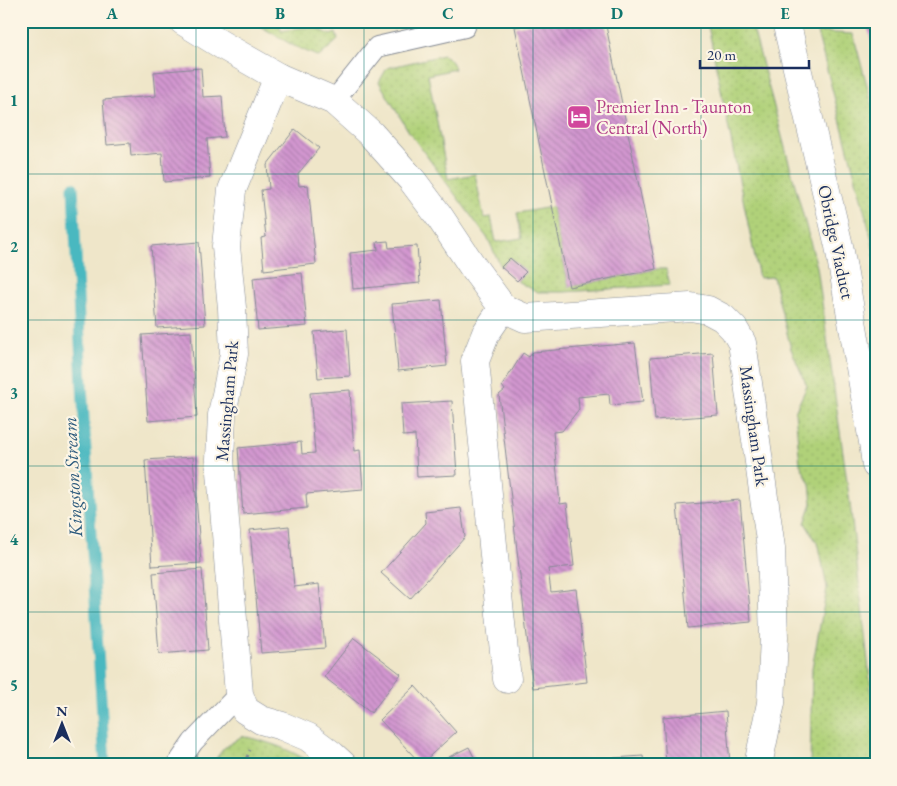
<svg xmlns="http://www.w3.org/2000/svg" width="897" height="786" font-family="'EB Garamond',serif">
<defs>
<pattern id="grass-dots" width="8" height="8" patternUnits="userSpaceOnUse" patternTransform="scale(1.25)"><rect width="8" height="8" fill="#b0d179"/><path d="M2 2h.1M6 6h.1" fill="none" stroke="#97b46b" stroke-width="1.8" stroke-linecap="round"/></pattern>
<pattern id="building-back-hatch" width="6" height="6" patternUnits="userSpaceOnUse" patternTransform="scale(1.25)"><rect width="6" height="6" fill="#d397d0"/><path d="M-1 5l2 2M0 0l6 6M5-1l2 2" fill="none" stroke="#aa7cac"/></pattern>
</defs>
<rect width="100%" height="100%" fill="#fcf5e5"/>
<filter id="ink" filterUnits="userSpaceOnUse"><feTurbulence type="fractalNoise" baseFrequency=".02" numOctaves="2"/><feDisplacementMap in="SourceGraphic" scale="10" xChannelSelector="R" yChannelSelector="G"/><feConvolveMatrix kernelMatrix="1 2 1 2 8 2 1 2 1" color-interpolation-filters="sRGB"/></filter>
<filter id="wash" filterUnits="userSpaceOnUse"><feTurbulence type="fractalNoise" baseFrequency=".0096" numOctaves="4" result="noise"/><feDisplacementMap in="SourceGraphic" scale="20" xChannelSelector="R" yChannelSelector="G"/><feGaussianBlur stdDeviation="1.12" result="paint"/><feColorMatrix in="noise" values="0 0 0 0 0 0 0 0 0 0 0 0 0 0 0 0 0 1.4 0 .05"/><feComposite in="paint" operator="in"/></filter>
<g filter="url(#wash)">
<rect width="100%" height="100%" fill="#efe6c9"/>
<g fill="url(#grass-dots)" stroke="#66806c">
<path d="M 251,21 L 279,21 L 281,31 C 300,28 314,24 330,35 L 336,33 L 338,40 L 319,57 L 294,46 Z"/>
<polygon points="707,21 751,21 817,267 850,503 874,714 874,765 810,765 812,668 827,588 819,546 805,523 812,503 810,484 800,464 795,412 807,386 791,349 773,277 759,278"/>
<polygon points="817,32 853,34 876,118 876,268 872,240"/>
<path d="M 443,55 C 449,58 453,61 455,69 L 428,75 L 448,179 L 475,174 L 484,218 L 491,217 L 496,242 L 522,238 L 517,213 L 552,207 L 569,287 L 656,269 L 666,269 L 670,285 L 564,292 L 538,292 L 522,284 L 517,281 L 526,272 L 510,258 L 501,267 L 488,239 L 409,132 L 379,82 L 387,68 Z"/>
<path d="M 242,736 C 269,742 291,749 314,765 L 211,765 L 224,748 Z"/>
</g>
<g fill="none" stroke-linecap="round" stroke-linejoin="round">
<polyline stroke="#49b8c0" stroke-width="11" points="73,187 82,385 105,765"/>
</g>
<g id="blocks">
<g fill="url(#building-back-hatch)">
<polygon points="541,21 605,21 656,269 569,287 515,27"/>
<polygon points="866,21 876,21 876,57 875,57"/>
<polygon points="201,68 203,97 222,96 225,137 207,139 210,178 164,182 162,153 131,156 130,143 107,145 103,100 156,96 154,72"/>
<polygon points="295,129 319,148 298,174 299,186 308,185 316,264 264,270 261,238 266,237 261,190 269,189 267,165"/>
<polygon points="388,241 389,248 417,246 420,283 353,289 350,253 378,250 377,242"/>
<polygon points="199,242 205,325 157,328 151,246"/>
<polygon points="510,258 526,272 517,281 501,267"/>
<polygon points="302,273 307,326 258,330 253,278"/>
<polygon points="441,300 447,366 398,371 392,304"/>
<polygon points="347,329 350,376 318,378 314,332"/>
<polygon points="191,332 197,417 148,421 142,335"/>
<polygon points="635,343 643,402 610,405 609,394 578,397 579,409 562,431 553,432 560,504 567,503 574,566 548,569 551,592 576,589 587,682 533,688 499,395 505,390 502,386 523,353 529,357 533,352"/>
<polygon points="713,353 718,415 655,420 650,358"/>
<polygon points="350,390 354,451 360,450 363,489 306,494 307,508 243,514 238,448 301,442 302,454 315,453 310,393"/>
<polygon points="452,401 457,475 417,477 415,435 403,436 401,404"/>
<polygon points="193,457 201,563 152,566 145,460"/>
<polygon points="740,500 751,622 688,628 677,505"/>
<polygon points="461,508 465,537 410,599 381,573 426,523 425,512"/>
<polygon points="289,526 294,587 319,584 325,648 261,653 250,530"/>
<polygon points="202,569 208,650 159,654 153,573"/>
<polygon points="354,638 401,674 371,713 324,677"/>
<polygon points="415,686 456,732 421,764 380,720"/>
<polygon points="726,711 730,765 666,765 663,717"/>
<polygon points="469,747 478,765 434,765 441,761"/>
<polygon points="643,756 644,765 543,765 543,763"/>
</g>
</g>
</g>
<g filter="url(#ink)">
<use href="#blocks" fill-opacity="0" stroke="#858a94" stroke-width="1"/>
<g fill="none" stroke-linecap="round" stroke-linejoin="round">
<defs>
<g id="lane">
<polyline points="334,101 377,47 465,27"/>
<polyline points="177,765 193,742 239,694"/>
</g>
<g id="street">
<polyline points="183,21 222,45 278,77 334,101 371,134 412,180 439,216 473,267 503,308 525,318 691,307 708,310 723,318 734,329 742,343 747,376 771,548 774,637 771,703 758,765"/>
<polyline points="278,77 232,190 226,246 232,308 234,354 222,415 220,459 239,694 245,710 261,720 282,726 308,737 332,755 343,765"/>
<polyline points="503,308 486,333 475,361 497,586 507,679"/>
</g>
<polyline id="primary" points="786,21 839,246 873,442 876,465"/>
</defs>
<use href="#lane" stroke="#858a94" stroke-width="22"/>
<use href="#street" stroke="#858a94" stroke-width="29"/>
<use href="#primary" stroke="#858a94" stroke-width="29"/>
<polyline stroke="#858a94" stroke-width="3" stroke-dasharray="4 4" stroke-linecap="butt" points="248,765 245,762 250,750"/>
<use href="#lane" stroke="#fff" stroke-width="20"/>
<use href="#street" stroke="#fff" stroke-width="28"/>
<use href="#primary" stroke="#fff" stroke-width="28"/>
</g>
</g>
<path fill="none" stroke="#0f766e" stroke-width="1" stroke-opacity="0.55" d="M 196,21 L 196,765M 364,21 L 364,765M 533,21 L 533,765M 701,21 L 701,765M 21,174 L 876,174M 21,320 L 876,320M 21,466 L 876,466M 21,612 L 876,612"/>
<defs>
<symbol id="hotel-square" viewBox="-11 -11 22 22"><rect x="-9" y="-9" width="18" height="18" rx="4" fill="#d1479c" stroke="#fcf5e5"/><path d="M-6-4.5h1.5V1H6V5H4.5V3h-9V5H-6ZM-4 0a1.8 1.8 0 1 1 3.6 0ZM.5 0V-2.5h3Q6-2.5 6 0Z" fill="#fff"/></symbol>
</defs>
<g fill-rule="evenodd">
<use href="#hotel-square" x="565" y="103" width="28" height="28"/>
</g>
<g text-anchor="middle" stroke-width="4.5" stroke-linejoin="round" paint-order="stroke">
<g font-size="18" fill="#b23c85" stroke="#fcf5e5" text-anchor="start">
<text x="596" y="113">Premier Inn - Taunton<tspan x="596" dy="21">Central (North)</tspan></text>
</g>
<g font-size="18" fill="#1b2f5e" stroke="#fcf5e5">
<text transform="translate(836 242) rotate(78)" y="6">Obridge Viaduct</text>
<text transform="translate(227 401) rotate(-85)" y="6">Massingham Park</text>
<text transform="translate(754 426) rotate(82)" y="6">Massingham Park</text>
</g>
<g font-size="19" font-style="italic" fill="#29587b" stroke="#fcf5e5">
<text transform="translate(72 477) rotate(-93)" y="7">Kingston Stream</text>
</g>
</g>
<rect width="897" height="786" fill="none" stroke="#fcf5e5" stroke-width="55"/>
<g transform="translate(62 724)" stroke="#fcf5e5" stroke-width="4" paint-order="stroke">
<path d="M0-4L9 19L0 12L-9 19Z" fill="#1b2f5e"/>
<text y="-8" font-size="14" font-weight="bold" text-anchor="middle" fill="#1b2f5e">N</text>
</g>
<path d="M700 60v8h109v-8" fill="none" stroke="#1b2f5e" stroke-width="2.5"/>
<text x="707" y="60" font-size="15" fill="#1b2f5e" stroke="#fcf5e5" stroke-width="4" paint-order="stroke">20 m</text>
<rect x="28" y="28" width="842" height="730" fill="none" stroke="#0f766e" stroke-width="2"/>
<g font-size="16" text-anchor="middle" font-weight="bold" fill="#0f766e">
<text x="112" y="19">A</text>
<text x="280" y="19">B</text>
<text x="448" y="19">C</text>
<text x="617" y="19">D</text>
<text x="785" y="19">E</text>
<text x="14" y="106">1</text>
<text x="14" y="252">2</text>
<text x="14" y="399">3</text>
<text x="14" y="545">4</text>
<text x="14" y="691">5</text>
</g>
</svg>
